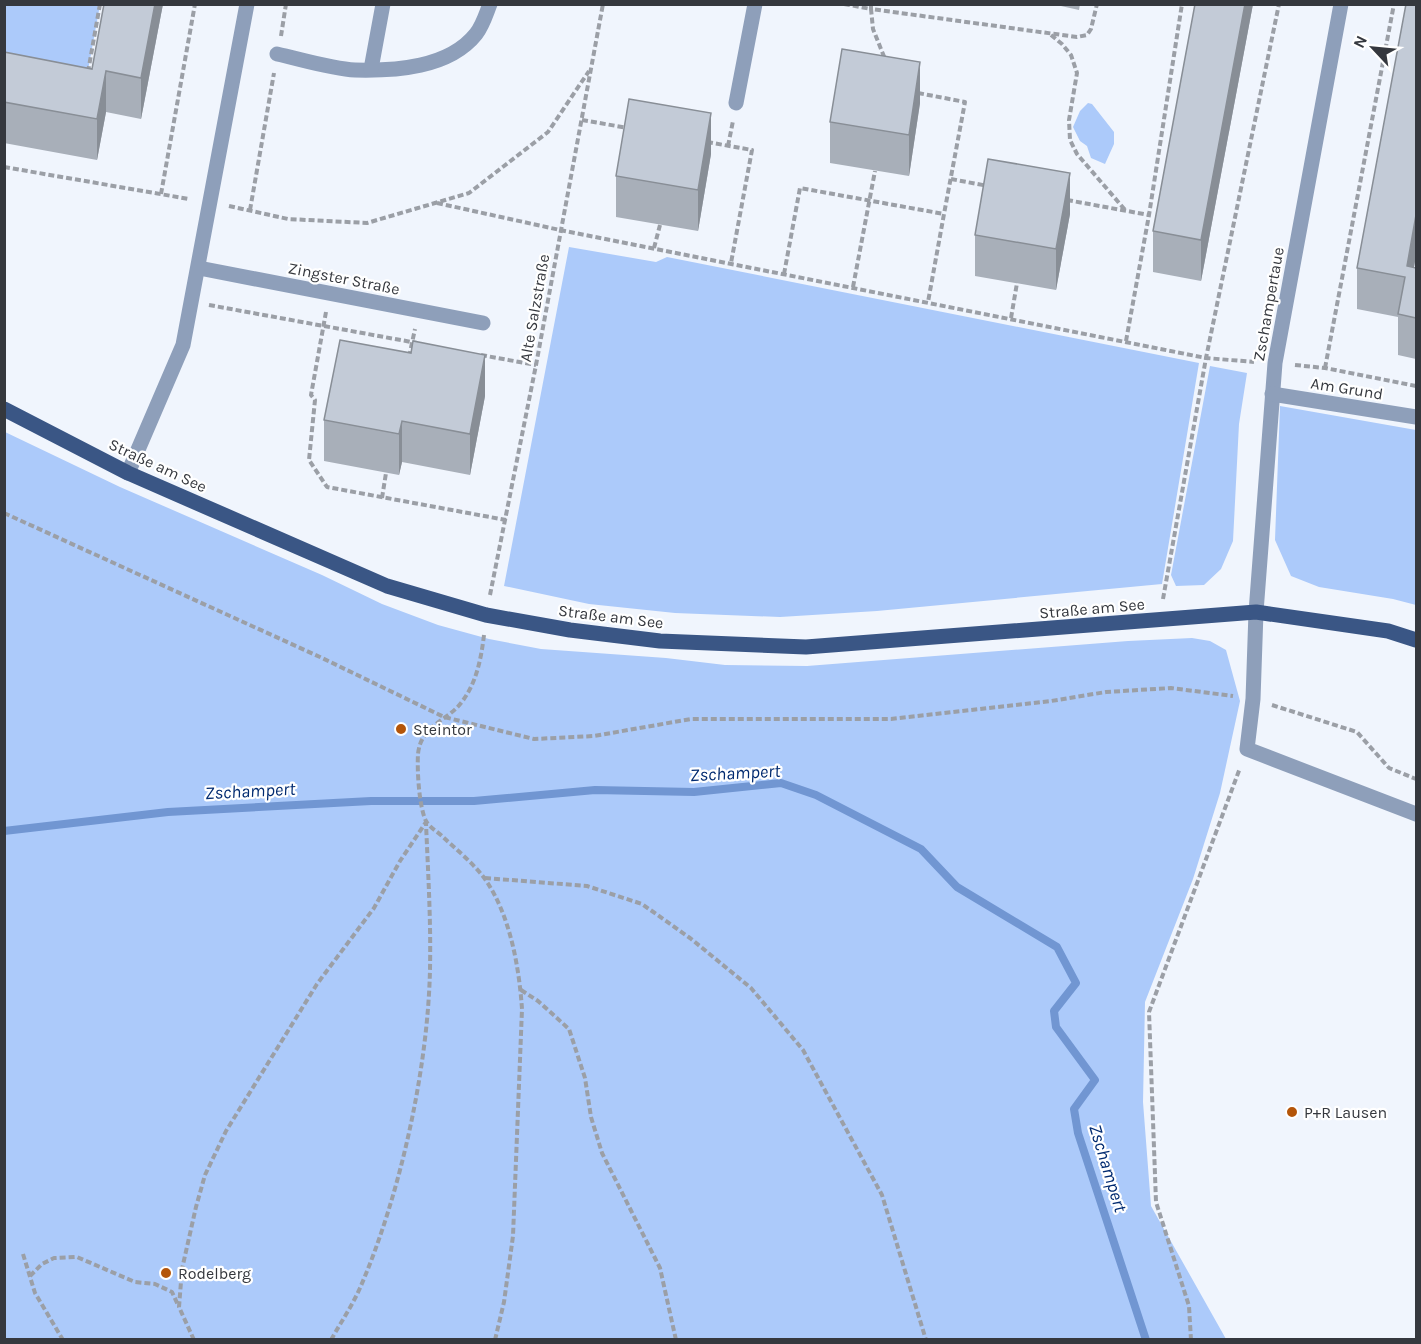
<svg xmlns="http://www.w3.org/2000/svg" width="1421" height="1344" font-family="Karla,sans-serif">
<rect width="100%" height="100%" fill="#f0f5fd"/>
<g fill="#accafa">
<polygon points="4,5 100,5 84,92 5,77"/>
<polygon points="1088,103 1092,104 1114,132 1114,144 1105,164 1091,158 1087,146 1080,141 1073,127 1080,111"/>
<polygon points="569,247 656,262 667,257 1199,363 1162,584 877,611 780,617 675,613 589,604 504,586"/>
<polygon points="1210,366 1247,373 1239,424 1233,541 1221,569 1204,585 1176,586 1171,575"/>
<polygon points="1280,406 1416,430 1416,605 1393,599 1319,587 1291,576 1275,540"/>
<polygon points="5,432 120,487 322,575 382,604 438,625 489,639 541,649 666,658 725,665 807,666 1128,641 1192,638 1210,641 1226,650 1240,701 1220,793 1193,879 1145,1002 1143,1102 1151,1206 1226,1339 5,1339"/>
</g>
<g fill="none" stroke-linecap="round" stroke-linejoin="round">
<polyline stroke="#7196d2" stroke-width="8" points="4,831 168,812 371,801 474,801 595,790 694,792 781,783 816,795 921,849 957,887 1057,947 1076,983 1054,1011 1056,1027 1095,1080 1074,1109 1078,1133 1146,1340"/>
<g stroke="#9b9fa6" stroke-width="4" stroke-dasharray="6 3" stroke-linecap="butt">
<polyline points="844,4 871,9 873,29 885,59"/>
<polyline points="871,4 871,9 1077,37 1087,35 1091,29 1097,4"/>
<polyline points="1051,35 1062,44 1071,55 1077,73 1069,120 1070,140 1077,154 1126,211"/>
<polyline points="281,36 286,4"/>
<polyline points="88,72 100,4"/>
<polyline points="918,93 965,102 944,214"/>
<polyline points="582,120 628,128"/>
<polyline points="707,142 752,150 731,263"/>
<polyline points="728,146 733,121"/>
<polyline points="4,167 189,199"/>
<polyline points="951,179 988,186"/>
<polyline points="161,194 195,4"/>
<polyline points="1067,200 1149,215"/>
<polyline points="437,203 560,230 1206,358 1254,362"/>
<polyline points="229,206 288,219 367,223 469,193 548,132 589,71"/>
<polyline points="250,210 274,73"/>
<polyline points="654,248 660,225"/>
<polyline points="784,274 800,188 944,214 928,302"/>
<polyline points="853,287 875,171"/>
<polyline points="209,305 417,343"/>
<polyline points="326,312 311,395 315,400 309,460 327,487 506,520"/>
<polyline points="1011,318 1017,283"/>
<polyline points="1126,341 1149,215 1182,4"/>
<polyline points="481,355 536,365"/>
<polyline points="409,357 415,329"/>
<polyline points="1295,365 1325,368 1416,386"/>
<polyline points="1325,368 1394,4"/>
<polyline points="382,498 386,473"/>
<polyline points="4,513 320,657 444,717 534,739 594,736 691,719 891,719 1051,701 1106,692 1171,688 1233,696"/>
<polyline points="490,595 536,365 603,4"/>
<polyline points="1163,599 1206,358 1279,4"/>
<path d="M 484,635 C 481,660 476,684 461,703 C 446,722 421,725 418,754 C 417,770 419,807 426,821 C 429,827 438,832 443,837 C 457,850 473,863 485,879 C 510,915 519,966 522,1009 L 513,1236 L 504,1302 L 495,1340"/>
<polyline points="1272,705 1357,732 1389,768 1416,779"/>
<polyline points="485,878 587,886 642,904 690,938 751,988 803,1050 882,1195 926,1340"/>
<polyline points="521,990 538,1001 569,1029 585,1078 591,1117 602,1153 660,1268 676,1340"/>
<polyline points="23,1254 35,1293 63,1340"/>
<polyline points="30,1276 42,1264 54,1258 77,1257 135,1282 155,1284 172,1292 178,1305"/>
<polyline points="194,1340 179,1307 182,1269 196,1207 205,1175 226,1131 317,984 374,908 400,861 426,822"/>
<path d="M 331,1340 C 341,1322 352,1306 360,1288 C 400,1196 428,1069 430,969 C 431,920 428,872 426,823"/>
<polyline points="1191,1340 1189,1306 1156,1202 1149,1012 1240,768"/>
</g>
<g stroke="#8e9fba" stroke-width="15">
<polyline points="1341,4 1275,363 1256,612 1253,699 1247,749 1416,814"/>
<path d="M 277,54 C 300,59 332,69 355,70 C 395,71 449,68 476,34 C 483,25 486,14 490,4"/>
<polyline points="371,69 383,4"/>
<polyline points="736,103 755,4"/>
<polyline points="199,268 483,323"/>
<polyline points="1272,394 1416,417"/>
<polyline points="128,473 183,345 247,4"/>
</g>
<polyline stroke="#3a5685" stroke-width="15" points="4,409 128,473 387,586 486,615 570,630 660,641 806,647 1256,612 1388,631 1416,640"/>
</g>
<g fill="#a8afb9">
<polygon points="104,4 163,4 141,119 106,112 97,160 4,143 4,52 92,69"/>
<polygon points="1052,4 1080,4 1079,10"/>
<polygon points="1253,4 1201,281 1153,272 1153,231"/>
<polygon points="920,103 909,176 830,163 830,122"/>
<polygon points="711,154 698,231 616,217 616,176"/>
<polygon points="1070,214 1056,290 975,276 975,235"/>
<polygon points="1416,256 1414,267 1416,268 1416,359 1398,355 1398,317 1357,309 1357,268"/>
<polygon points="485,396 470,475 402,462 399,475 324,461 324,420"/>
</g>
<g fill="#888e96">
<polygon points="155,4 163,4 141,119 141,78"/>
<polygon points="1245,4 1253,4 1201,281 1201,240"/>
<polygon points="920,62 920,103 909,176 909,135"/>
<polygon points="106,71 106,112 97,160 97,119"/>
<polygon points="711,113 711,154 698,231 698,190"/>
<polygon points="1070,173 1070,214 1056,290 1056,249"/>
<polygon points="1416,215 1416,256 1407,307 1407,266"/>
<polygon points="485,355 485,396 470,475 470,434"/>
<polygon points="402,421 402,462 399,475 399,434"/>
</g>
<g fill="#c3cbd7" stroke="#888e96" stroke-width="1.5">
<polygon points="104,4 155,4 141,78 106,71 97,119 4,102 4,52 92,69"/>
<polygon points="1195,4 1245,4 1201,240 1153,231"/>
<polygon points="1406,4 1416,4 1416,215 1407,266 1416,268 1416,318 1398,314 1405,277 1357,268"/>
<polygon points="842,49 920,62 909,135 830,122"/>
<polygon points="629,99 711,113 698,190 616,176"/>
<polygon points="988,159 1070,173 1056,249 975,235"/>
<polygon points="340,340 411,353 413,341 485,355 470,434 402,421 399,434 324,420"/>
</g>
<g fill="#b45509" stroke="#fff" stroke-width="2">
<circle cx="401" cy="729" r="6"/>
<circle cx="1292" cy="1112" r="6"/>
<circle cx="166" cy="1273" r="6"/>
</g>
<g text-anchor="middle" stroke-width="4.5" stroke-linejoin="round" paint-order="stroke">
<g font-size="16" fill="#35383e" stroke="#fff">
<text transform="translate(344 278) rotate(11)" y="6">Zingster Straße</text>
<text transform="translate(1268 304) rotate(-80)" y="6">Zschampertaue</text>
<text transform="translate(534 308) rotate(-80)" y="6">Alte Salzstraße</text>
<text transform="translate(1347 388) rotate(9)" y="6">Am Grund</text>
<text transform="translate(158 465) rotate(25)" y="6">Straße am See</text>
<text transform="translate(1092 608) rotate(-5)" y="6">Straße am See</text>
<text transform="translate(611 616) rotate(7)" y="6">Straße am See</text>
</g>
<g font-size="16" fill="#35383e" stroke="#fff" text-anchor="start">
<text x="413" y="735">Steintor</text>
<text x="1304" y="1118">P+R Lausen</text>
<text x="178" y="1279">Rodelberg</text>
</g>
<g font-size="18" font-style="italic" fill="#002a70" stroke="#fff">
<text transform="translate(735 773) rotate(-3)" y="6">Zschampert</text>
<text transform="translate(250 791) rotate(-3)" y="6">Zschampert</text>
<text transform="translate(1108 1168) rotate(73)" y="6">Zschampert</text>
</g>
</g>
<rect width="1421" height="1344" fill="none" stroke="#35383e" stroke-width="12"/>
<g transform="translate(1373 48) rotate(296)" stroke="#ffffff" stroke-width="4.5" paint-order="stroke">
<path d="M0-4.5L10 22L0 15L-10 22Z" fill="#35383e"/>
<text y="-9" font-size="16" font-weight="bold" text-anchor="middle" fill="#35383e">N</text>
</g>
</svg>
